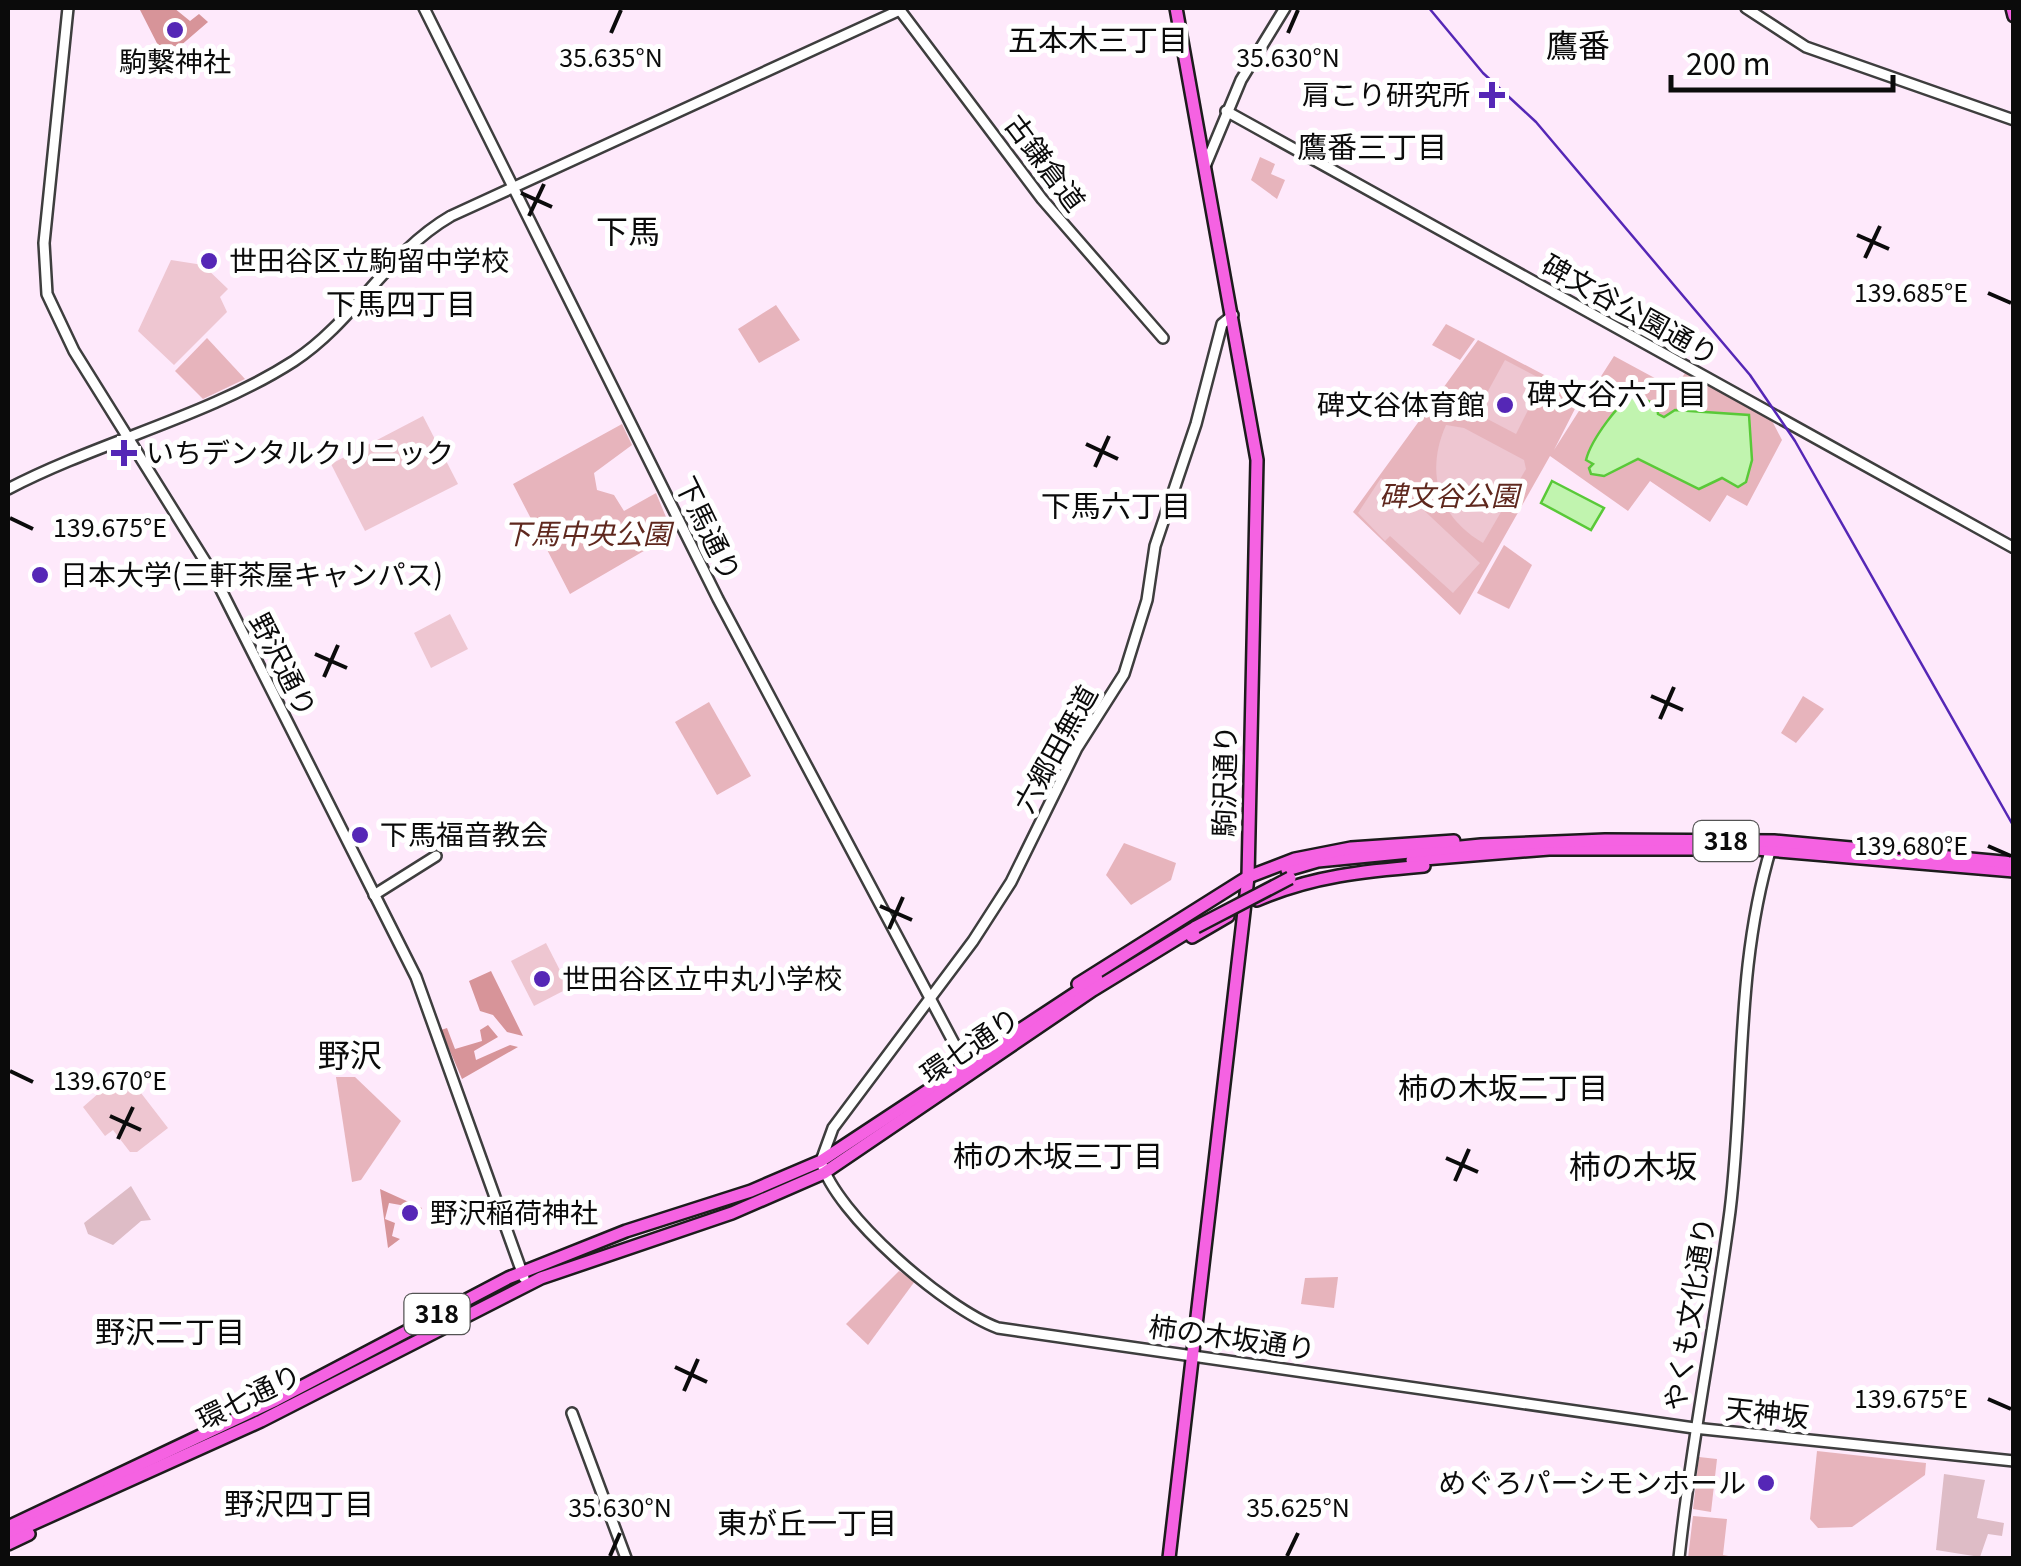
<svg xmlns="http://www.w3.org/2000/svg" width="2021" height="1566" font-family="Georgia,'Noto Sans JP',serif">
<rect width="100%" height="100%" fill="#fee9fb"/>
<g fill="#e7b4bc">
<polygon points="1260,157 1275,164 1271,174 1285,180 1277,199 1251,180"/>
<polygon points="776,305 800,340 759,363 738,329"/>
<polygon points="1446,324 1475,339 1460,360 1432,345"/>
<polygon points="207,338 245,379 203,399 175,371"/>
<polygon points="1478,340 1582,395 1554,450 1614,356 1675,389 1685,373 1768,413 1782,440 1747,506 1727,495 1710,522 1650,481 1628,511 1550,456 1460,615 1353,512"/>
<polygon points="622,424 632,445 594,473 597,490 614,495 624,511 656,493 673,534 570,594 513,484"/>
<polygon points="1504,545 1532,565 1509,609 1477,593"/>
<polygon points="1803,696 1824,709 1796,743 1781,733"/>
<polygon points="709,702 751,776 717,795 675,722"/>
<polygon points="1124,843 1176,863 1171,880 1131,905 1106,875"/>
<polygon points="336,1077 355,1077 401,1121 361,1180 352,1182"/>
<polygon points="899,1271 915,1281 868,1345 846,1324"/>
<polygon points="1338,1277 1334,1308 1301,1304 1305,1278"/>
<polygon points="1817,1451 1926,1463 1925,1475 1852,1527 1818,1528 1810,1519"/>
<polygon points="1699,1457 1717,1459 1711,1512 1693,1509"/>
<polygon points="1693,1516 1727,1519 1723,1555 1740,1558 1688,1558"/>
</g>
<g fill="#d79499">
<polygon points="139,8 174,8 190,21 199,14 208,22 165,59"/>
<polygon points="491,971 523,1036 507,1032 493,1015 480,1011 469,981"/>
<polygon points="488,1025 498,1037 474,1051 476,1060 510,1045 518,1047 462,1079 441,1030 447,1028 455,1049 482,1041 480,1030"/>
<polygon points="380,1189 422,1208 408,1223 401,1220 406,1206 389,1203 385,1219 395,1223 392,1236 400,1239 388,1248"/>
</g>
<g fill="#debcc6">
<polygon points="131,1186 151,1220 141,1221 113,1245 88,1234 84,1223"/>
<polygon points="1944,1474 1985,1480 1977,1518 2004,1523 2002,1536 1988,1534 1980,1557 1936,1550"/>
</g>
<g fill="#eec6d1">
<polygon points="171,260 203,265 228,289 220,297 227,312 174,365 138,331"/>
<polygon points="1505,360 1543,380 1516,434 1476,413"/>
<polygon points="423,416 458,484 365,531 331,464"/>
<path d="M 1446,425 L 1464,428 L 1524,460 L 1526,469 L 1483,543 C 1438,517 1425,472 1446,425 Z"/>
<polygon points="1381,478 1415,502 1480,563 1453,593 1390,536 1385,541 1358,513"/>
<polygon points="450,614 468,649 431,668 414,633"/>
<polygon points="546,943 569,988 534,1006 511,961"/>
<polygon points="124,1071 168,1128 137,1152 130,1152 113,1130 105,1136 83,1107"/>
</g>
<g fill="#c1f4af" stroke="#59c938" stroke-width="2.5">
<path d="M 1635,395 L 1657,405 L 1658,414 L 1664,417 L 1675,410 L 1749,415 L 1752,460 L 1746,482 L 1738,487 L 1722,478 L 1699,489 L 1638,459 L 1604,476 L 1591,474 L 1589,468 L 1593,464 L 1586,460 C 1591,440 1620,400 1635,395 Z"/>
<polygon points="1552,481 1604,508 1591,530 1541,503"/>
</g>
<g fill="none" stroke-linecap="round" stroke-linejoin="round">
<defs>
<g id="minor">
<polyline points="68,8 44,243 47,294 74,351 213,574 416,977 524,1278"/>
<polyline points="424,8 718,599 965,1064"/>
<polyline points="1746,8 1806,47 2014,120"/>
<polyline points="899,9 1042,199 1163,338"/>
<polyline points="1226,111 2014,548"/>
<polyline points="1206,164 1241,80 1285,8"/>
<path d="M 1233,315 L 1222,324 L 1196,424 L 1155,546 L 1147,600 L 1124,674 L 1077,748 L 1011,882 L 973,941 L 833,1128 L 821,1161 C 835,1214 946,1309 998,1328 L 1694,1428 L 2014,1461"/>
<path d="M 8,489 C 100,441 207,417 294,361 C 355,321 387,253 451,216 L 900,10"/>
<polyline points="374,895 436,856"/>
<polyline points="572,1413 626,1558"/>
<path d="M 1679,1558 C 1691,1442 1715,1327 1730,1211 C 1745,1089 1735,968 1771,848"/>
</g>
<g id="major">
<polyline points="2012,8 2014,16"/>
<polyline points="1412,860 1549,849 1756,849 2014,871"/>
<polyline points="1287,870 1318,861 1481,845 1605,840 1774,841 2014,863"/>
<path d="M 1257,900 C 1312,876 1365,871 1424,866"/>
<polyline points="1192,937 1228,916"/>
<polyline points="1078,984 1248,877 1295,859 1351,848 1454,841"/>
<polyline points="8,1527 276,1400 508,1278 626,1231 751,1191 821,1161 1097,979"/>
<polyline points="8,1535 261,1421 541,1278 732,1213 824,1173 1093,990 1196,927"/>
<polyline points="8,1544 29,1534"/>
<polyline points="1169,1558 1248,877 1257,460 1176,8"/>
</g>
</defs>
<use href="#minor" stroke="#3e3e3e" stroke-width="14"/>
<use href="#major" stroke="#1c1c1c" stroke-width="16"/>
<use href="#minor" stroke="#fff" stroke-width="9"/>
<use href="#major" stroke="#f562e2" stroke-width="11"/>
<polyline stroke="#5527b6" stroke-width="2.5" points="1429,8 1483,73 1536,122 1750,375 1795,441 2014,827"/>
<defs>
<polyline id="major-bridge" points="1196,927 1290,878"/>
</defs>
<use href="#major-bridge" stroke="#1c1c1c" stroke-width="16" stroke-linecap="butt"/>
<use href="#major-bridge" stroke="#f562e2" stroke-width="11"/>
</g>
<path fill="none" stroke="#0b0b0b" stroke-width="4" d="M 611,33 L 621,10M 1288,33 L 1298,10M 521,193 L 552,207M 529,216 L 544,184M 1857,235 L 1889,249M 1865,258 L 1880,226M 1988,293 L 2011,303M 1086,444 L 1118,459M 1095,467 L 1109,436M 10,518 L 33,529M 315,654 L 347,668M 324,677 L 338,645M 1651,696 L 1683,710M 1660,719 L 1674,687M 1988,846 L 2011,856M 880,906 L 912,920M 889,929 L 903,897M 10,1071 L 33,1082M 110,1116 L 141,1130M 118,1139 L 133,1107M 1446,1158 L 1478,1172M 1455,1181 L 1469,1149M 675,1367 L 707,1382M 684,1391 L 698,1359M 1988,1399 L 2011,1409M 610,1556 L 620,1533M 1287,1556 L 1298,1533"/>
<g fill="#5527b6" stroke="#fff" stroke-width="4">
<circle cx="175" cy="30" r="10"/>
<path d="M1487 80h10v10h10v10h-10v10h-10v-10h-10v-10h10z"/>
<circle cx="209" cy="261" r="10"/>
<circle cx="1505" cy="405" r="10"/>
<path d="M119 438h10v10h10v10h-10v10h-10v-10h-10v-10h10z"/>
<circle cx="40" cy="575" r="10"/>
<circle cx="360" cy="835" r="10"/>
<circle cx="542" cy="979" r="10"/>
<circle cx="410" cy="1213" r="10"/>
<circle cx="1766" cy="1483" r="10"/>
</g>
<g text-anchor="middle" stroke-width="10" stroke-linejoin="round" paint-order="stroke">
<g fill="#fff" stroke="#545454" stroke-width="2.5">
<rect x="1693.5" y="821" width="65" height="40" rx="8"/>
<rect x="404.5" y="1294" width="65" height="40" rx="8"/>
</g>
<g font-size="25" font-weight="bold" fill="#0b0b0b">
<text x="1726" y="850">318</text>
<text x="437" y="1323">318</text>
</g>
<g font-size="28" fill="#0b0b0b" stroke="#fff" text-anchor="start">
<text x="175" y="72" text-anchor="middle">駒繋神社</text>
<text x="1470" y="105" text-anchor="end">肩こり研究所</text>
<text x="229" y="271">世田谷区立駒留中学校</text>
<text x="1485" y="415" text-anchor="end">碑文谷体育館</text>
<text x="146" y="463">いちデンタルクリニック</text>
<text x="60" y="585">日本大学(三軒茶屋キャンパス)</text>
<text x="380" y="845">下馬福音教会</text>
<text x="562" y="989">世田谷区立中丸小学校</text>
<text x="430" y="1223">野沢稲荷神社</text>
<text x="1746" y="1493" text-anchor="end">めぐろパーシモンホール</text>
</g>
<g font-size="28" fill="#0b0b0b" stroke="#fff">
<text transform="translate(1045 163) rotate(53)" y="10">古鎌倉道</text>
<text transform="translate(1630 310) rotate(29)" y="10">碑文谷公園通り</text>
<text transform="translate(708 529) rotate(64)" y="10">下馬通り</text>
<text transform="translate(283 665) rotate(63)" y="10">野沢通り</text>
<text transform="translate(1056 749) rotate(-61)" y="10">六郷田無道</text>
<text transform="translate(1225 781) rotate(-89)" y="10">駒沢通り</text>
<text transform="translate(970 1046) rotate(-34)" y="10">環七通り</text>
<text transform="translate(1690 1314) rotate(-81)" y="10">やくも文化通り</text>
<text transform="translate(1232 1338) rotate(8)" y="10">柿の木坂通り</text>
<text transform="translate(249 1397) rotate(-26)" y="10">環七通り</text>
<text transform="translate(1767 1413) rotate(6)" y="10">天神坂</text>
</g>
<g font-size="28" font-style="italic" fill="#5f281e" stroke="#fff">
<text x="1449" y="506">碑文谷公園</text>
<text x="587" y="544">下馬中央公園</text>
</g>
<g font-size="30" fill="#0b0b0b" stroke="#fff">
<text x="1098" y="51">五本木三丁目</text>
<text x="1372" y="158">鷹番三丁目</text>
<text x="401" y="315">下馬四丁目</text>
<text x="1617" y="405">碑文谷六丁目</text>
<text x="1116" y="517">下馬六丁目</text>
<text x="1503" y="1099">柿の木坂二丁目</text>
<text x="1058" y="1167">柿の木坂三丁目</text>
<text x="170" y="1343">野沢二丁目</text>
<text x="299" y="1515">野沢四丁目</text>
<text x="807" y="1534">東が丘一丁目</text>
</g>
<g font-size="32" fill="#0b0b0b" stroke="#fff">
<text x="1578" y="57">鷹番</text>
<text x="628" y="243">下馬</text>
<text x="350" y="1067">野沢</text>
<text x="1633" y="1178">柿の木坂</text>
</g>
</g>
<g font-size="25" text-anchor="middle" fill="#0b0b0b" stroke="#fff" stroke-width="10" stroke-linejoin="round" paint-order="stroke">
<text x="611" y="67">35.635°N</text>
<text x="1288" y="67">35.630°N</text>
<text x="1911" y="302">139.685°E</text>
<text x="110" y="537">139.675°E</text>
<text x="1911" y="855">139.680°E</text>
<text x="110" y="1090">139.670°E</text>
<text x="1911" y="1408">139.675°E</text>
<text x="620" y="1517">35.630°N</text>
<text x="1298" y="1517">35.625°N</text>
</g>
<rect width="2021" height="1566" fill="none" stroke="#0b0b0b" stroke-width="20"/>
<path d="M1671 75v15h222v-15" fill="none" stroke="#0b0b0b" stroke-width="5"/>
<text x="1686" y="75" font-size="30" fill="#0b0b0b" stroke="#ffffff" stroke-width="8" paint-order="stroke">200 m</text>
</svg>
